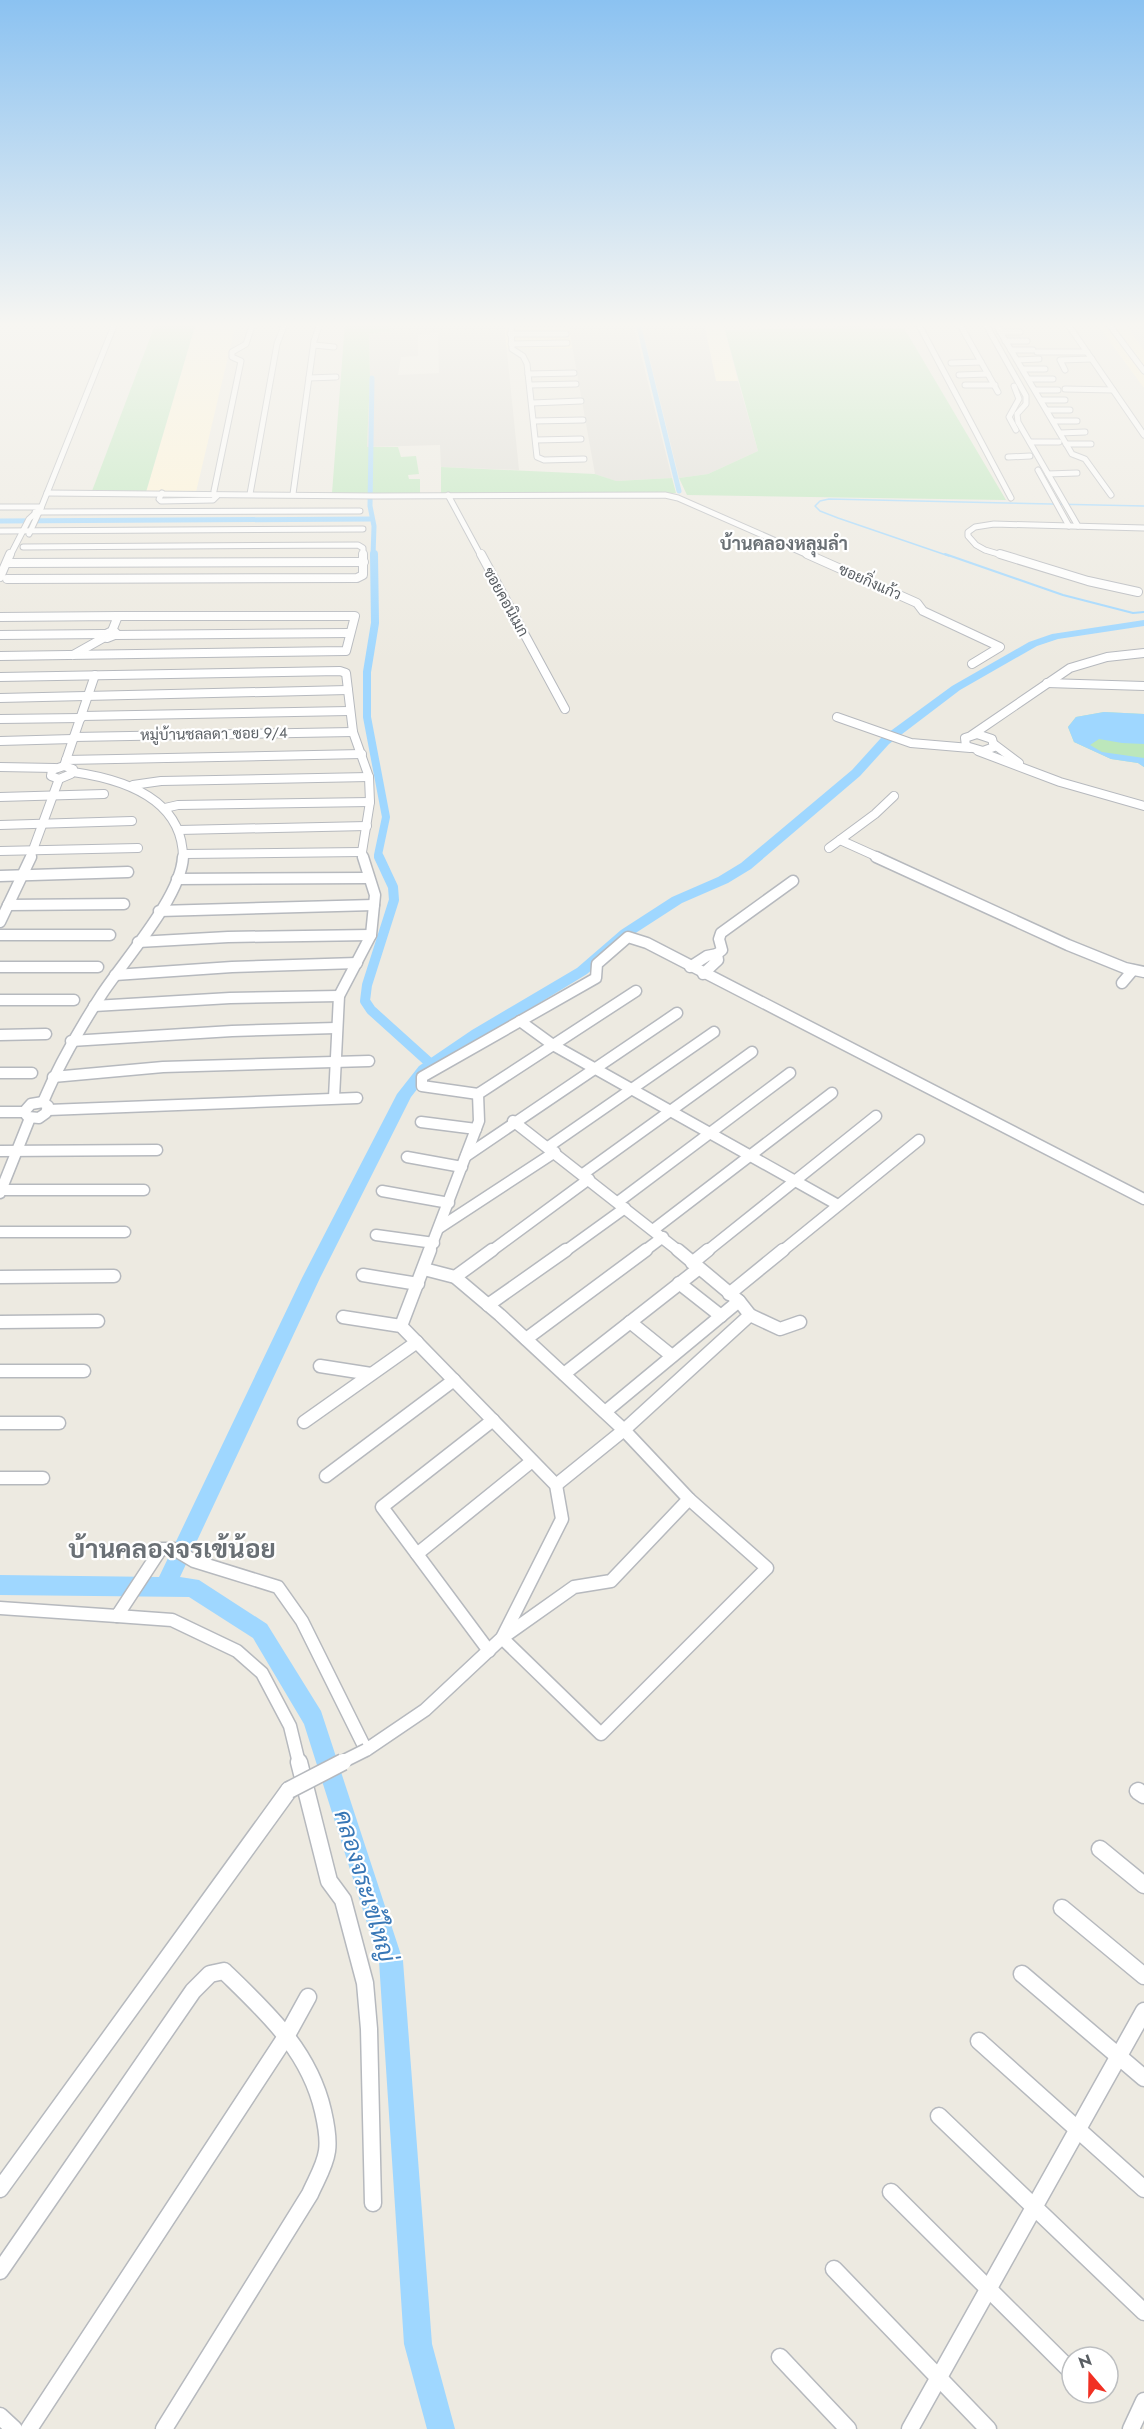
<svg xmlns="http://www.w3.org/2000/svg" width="1144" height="2429" font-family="Jost,Sarabun,sans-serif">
<rect width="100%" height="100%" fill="#edeae1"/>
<g fill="#fff4d4">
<polygon points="196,323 236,323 196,492 146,492"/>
<polygon points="504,323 568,323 572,348 505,348"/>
<polygon points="704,323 723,323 738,381 716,381"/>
<polygon points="1096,323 1124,323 1144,350 1144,388"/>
</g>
<g fill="#dedcd5" fill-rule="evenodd">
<path d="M 392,323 L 504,323 L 519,470 L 441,467 L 440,445 L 367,447 L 370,377 L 369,333 L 390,332 ZM 438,333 L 439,373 L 398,375 L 401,357 L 418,356 L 418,334 Z"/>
<polygon points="568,323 633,323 672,478 615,481 595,474"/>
<polygon points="641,323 704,323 716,381 738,381 758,451 708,474 679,478"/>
</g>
<g fill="#bce7bb">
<polygon points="345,323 392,323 390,332 369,333 370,377 367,447 398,447 401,457 416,456 419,474 408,475 409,479 420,479 420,493 332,493"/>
<polygon points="837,323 859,323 862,328 904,328 1006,500 687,495 679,478 708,474 758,451 725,330 837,328"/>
<polygon points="155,325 195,326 146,492 92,491"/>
<polygon points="441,467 595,474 616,481 672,478 676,493 441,493"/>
<polygon points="1104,712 1144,714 1144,767 1138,763 1111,759 1074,742 1068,727 1076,717"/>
</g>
<polygon fill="#9fd7ff" points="1104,712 1144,714 1144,744 1122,743 1099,739 1090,745 1102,752 1144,758 1144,767 1138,763 1111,759 1074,742 1068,727 1076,717"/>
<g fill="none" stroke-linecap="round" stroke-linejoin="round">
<polyline stroke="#9fd7ff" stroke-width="1.5" points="949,556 838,518 820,511 815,506 820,501 829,499 1144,506"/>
<polyline stroke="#9fd7ff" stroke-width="2" points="945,554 1063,595 1133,613 1144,612"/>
<g stroke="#9fd7ff" stroke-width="5">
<polyline points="638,323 679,491"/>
<polyline points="372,378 370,506 374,526 373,556"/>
<polyline points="0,521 370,519"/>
</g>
<polyline stroke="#9fd7ff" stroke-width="8" points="374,554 375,623 367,672 367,717 386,817 378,855 379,858"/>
<polyline stroke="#9fd7ff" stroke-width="10" points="379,857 393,887 394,900 367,985 365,1001 371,1010 432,1065"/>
<polygon fill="#9fd7ff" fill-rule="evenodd" points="1144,620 1144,626 1058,639 1037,646 960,690 889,744 860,776 751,869 728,883 682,903 631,936 587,974 482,1038 429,1074 411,1097 320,1278 180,1577 199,1580 267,1624 321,1711 403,1961 432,2344 455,2429 427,2429 404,2344 379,1961 304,1724 253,1638 189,1597 0,1595 0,1575 159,1577 302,1278 397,1094 419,1066 472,1030 577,968 621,930 672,897 718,877 741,863 852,770 881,738 952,686 1029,642 1052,634"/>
<defs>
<g id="minor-far4">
<polyline points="511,323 512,349 523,356 527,364 537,457 544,460 584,459"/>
<polyline points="511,323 563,323"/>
<polyline points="918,323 1011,498"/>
<polyline points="959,323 998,392"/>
<polyline points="985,323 1026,396 1026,404 1017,414 1018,422 1078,526"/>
<polyline points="995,323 1072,454 1085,459 1111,495"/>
<polyline points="1067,323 1144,435"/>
<polyline points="1108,323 1144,371"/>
<polyline points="1000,332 1020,332"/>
<polyline points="510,334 566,334"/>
<polyline points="1005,341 1027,341"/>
<polyline points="511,344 567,343"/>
<polyline points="314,345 334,347"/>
<polyline points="1011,350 1033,350"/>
<polyline points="1037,352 1087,352"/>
<polyline points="1017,360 1039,359"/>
<polyline points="951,363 981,362"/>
<polyline points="1023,369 1045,369"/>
<polyline points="1065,370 1060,360 1092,359"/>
<polyline points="528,374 574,373"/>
<polyline points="959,375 988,374"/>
<polyline points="309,378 336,377"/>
<polyline points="1029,379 1053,379"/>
<polyline points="530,385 576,384"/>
<polyline points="965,385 995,385"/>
<polyline points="1014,386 1019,399 1009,417 1016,430"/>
<polyline points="1065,389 1113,390"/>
<polyline points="1035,390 1058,390"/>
<polyline points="1041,400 1065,400"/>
<polyline points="532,403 581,401"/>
<polyline points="1047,410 1070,410"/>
<polyline points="534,421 583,420"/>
<polyline points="1053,421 1077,421"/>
<polyline points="1060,433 1085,432"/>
<polyline points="536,440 581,439"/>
<polyline points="1030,442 1059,442"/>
<polyline points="1066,444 1091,444"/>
<polyline points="1008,457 1030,456"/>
<polyline points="1038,470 1069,526"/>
<polyline points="1048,474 1077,473"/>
<polyline points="214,491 241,361 232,357 232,352 246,344 253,323"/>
<polyline points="47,493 375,496 665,495 678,498 810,556"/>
<polyline points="162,493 159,499 161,501 213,500 217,496"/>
<polyline points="250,494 277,344 285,323"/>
<polyline points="293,494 314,341 320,323"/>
<polyline points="448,495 481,556"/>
<polyline points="0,507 41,507"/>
<polyline points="41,508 115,323"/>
<polyline points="35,512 360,511"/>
<polyline points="0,531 363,529"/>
<polyline points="23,547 358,545 363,548 363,556"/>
<polyline points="10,556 29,519 41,508 29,534"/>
<polyline points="1005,556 985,550 976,545 968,536 968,532 975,527 994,524 1144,528"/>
</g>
<g id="minor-far3">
<polyline points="481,554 565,709"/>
<polyline points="807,554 917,603 923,611 1000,647 972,664"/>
<polyline points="1000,554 1088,581 1138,592"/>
<polyline points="7,563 364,562"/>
<polyline points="0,577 10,554"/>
<polyline points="7,579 357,578 363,575 363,554"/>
<polyline points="0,617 118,616 112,631 104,635 107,638 117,634 115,632"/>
<polyline points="0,635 104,634"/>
<polyline points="116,635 350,633"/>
<polyline points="73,655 105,637"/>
<polyline points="0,656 346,651 355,616 118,616"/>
<polyline points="0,677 340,671 346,673 353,732 369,777 370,802 362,852 363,858"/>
<polyline points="1047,683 1144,686"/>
<polyline points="0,698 348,690"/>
<polyline points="82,716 349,711"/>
<polyline points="837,717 911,743 970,748"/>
<polyline points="0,719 81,718"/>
<polygon points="977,734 992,739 994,747 983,751 966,746 965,738"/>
<polyline points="972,735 1070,668 1107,657 1144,653"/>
<polyline points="74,737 353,732"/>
<polyline points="0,741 73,739"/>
<polyline points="995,745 1019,763"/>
<polyline points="978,751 1060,782 1144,806"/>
<polyline points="66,760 362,754"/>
<polyline points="64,766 95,675"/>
<polygon points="64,766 73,769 71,774 59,779 51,776 52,770"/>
<polyline points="0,767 55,768"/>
<path d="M 73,772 C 122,779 183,798 183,858"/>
<polyline points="133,785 161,781 369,777"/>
<polyline points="0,797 104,794"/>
<polyline points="165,808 178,805 370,802"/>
<polyline points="0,825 132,821"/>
<polyline points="179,830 367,826"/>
<polyline points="840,840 880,858"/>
<polyline points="829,848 875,814 894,796"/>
<polyline points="0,851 138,848"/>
<polyline points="184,854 362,852"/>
<polyline points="30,858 59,779"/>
</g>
<g id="minor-far2">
<polyline points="876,857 1068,945 1125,968 1144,972"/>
<polyline points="0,876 128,872"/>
<polyline points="177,879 368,878"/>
<polyline points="8,905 124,904"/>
<polyline points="159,911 374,905"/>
<polyline points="0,922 31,857"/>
<polyline points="0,935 110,935"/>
<polyline points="138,942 228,937 371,935"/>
<polyline points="0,967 98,967"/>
<polyline points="690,967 707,956 717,954"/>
<polyline points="703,974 718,960 717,954 722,950 719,939 721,933 793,881"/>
<polyline points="115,975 232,967 357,963"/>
<polyline points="1122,983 1133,970"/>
<polyline points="0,1000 74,1000"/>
<polyline points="94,1006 230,998 339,996"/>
<polyline points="520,1021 553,1045 838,1205"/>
<polyline points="0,1035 46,1034"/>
<polyline points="71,1041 232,1031 336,1028"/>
<polyline points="0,1073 32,1073"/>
<polyline points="53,1077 163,1067 369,1061"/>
<polyline points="478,1094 422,1086 422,1077 596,978 597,964 628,937 647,943 1144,1199"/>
<polyline points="334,1098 339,996 371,935 375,895 363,857"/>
<path d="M 43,1102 C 59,1064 80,1028 102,994 C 125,959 181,897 183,857"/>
<polygon points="43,1102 48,1106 46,1113 39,1118 28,1117 24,1112 31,1104"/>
<polyline points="48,1110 357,1098"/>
<polyline points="0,1112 24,1112"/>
<polyline points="513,1121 680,1252"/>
<polyline points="421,1122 476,1129"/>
<polyline points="548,1147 714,1032"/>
<polyline points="0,1151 157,1150"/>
<polyline points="466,1156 677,1013"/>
<polyline points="407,1157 462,1167"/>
<polyline points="583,1174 752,1052"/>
<polyline points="0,1190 144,1190"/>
<polyline points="382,1191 449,1203"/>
<polyline points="0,1193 30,1118"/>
<polyline points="618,1202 790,1073"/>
<polyline points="439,1228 555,1152"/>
<polyline points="653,1230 832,1093"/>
<polyline points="0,1232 125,1232"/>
<polyline points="376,1235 434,1243"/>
<polyline points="429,1252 479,1121 478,1094 636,991"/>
<polyline points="490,1252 589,1179"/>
<polyline points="564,1252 625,1208"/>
<polyline points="643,1252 663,1237"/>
<polyline points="706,1252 876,1116"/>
<polyline points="781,1252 919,1140"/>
</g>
<g id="minor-far1">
<polyline points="678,1250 739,1301 750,1315"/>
<polyline points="692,1263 708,1250"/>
<polyline points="424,1269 455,1277 500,1315 624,1430 556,1485"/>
<polyline points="363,1275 418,1284"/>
<polyline points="0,1277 114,1276"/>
<polyline points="455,1277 492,1250"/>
<polyline points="679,1283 721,1316"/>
<polyline points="729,1294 783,1250"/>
<polyline points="488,1305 566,1250"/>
<polyline points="0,1322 98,1321"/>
<polyline points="630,1322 672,1356"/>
<polyline points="401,1326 430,1250"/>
<polyline points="526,1339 646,1250"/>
<polyline points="320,1366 371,1374"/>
<polyline points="0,1371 84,1371"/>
<polyline points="564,1374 698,1269"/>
<polyline points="605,1412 739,1301"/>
<polyline points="304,1422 417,1342"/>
<polyline points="0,1423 59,1423"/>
<polyline points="326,1476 454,1380"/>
<polyline points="0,1478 43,1478"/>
<polygon points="689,1499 767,1568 601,1734 502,1638 574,1587 611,1581"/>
<polyline points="689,1499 624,1430 750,1315 780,1329 800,1322"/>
<polyline points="417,1554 532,1461"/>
<polyline points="0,1608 117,1616 161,1549 174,1549 194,1561 278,1587 302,1621 366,1750 425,1710 502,1638 562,1519 556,1485 401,1326 343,1317"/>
<polyline points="117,1616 172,1620 237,1651 262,1673 290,1726 299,1763"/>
<polyline points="489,1651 382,1507 493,1420"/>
</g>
<g id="minor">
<polyline points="299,1762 329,1881 343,1900 365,1983 369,2029 373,2203"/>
<polyline points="1138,1791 1144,1795"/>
<polyline points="1100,1849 1144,1885"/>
<polyline points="1062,1908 1144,1976"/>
<polyline points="1022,1974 1144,2078"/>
<polyline points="979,2041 1144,2189"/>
<polyline points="939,2116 1144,2312"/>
<polyline points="0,2189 289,1790"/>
<polyline points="891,2192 1072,2372"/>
<polyline points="834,2269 988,2429"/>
<path d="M 0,2271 L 193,1991 L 210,1974 L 224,1971 C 266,2012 309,2050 323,2111 C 326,2124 329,2138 327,2151 C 325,2166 316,2180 310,2194 L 164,2429"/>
<polyline points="780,2357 848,2429"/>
<polyline points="0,2416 14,2429"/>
<polyline points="29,2429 287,2035 308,1997"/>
<polyline points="910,2429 1144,2011"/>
<polyline points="1131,2429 1144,2401"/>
</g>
</defs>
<use href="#minor-far4" stroke="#b6b9be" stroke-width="7"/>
<use href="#minor-far3" stroke="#b6b9be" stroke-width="10"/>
<use href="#minor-far2" stroke="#b6b9be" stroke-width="13"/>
<use href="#minor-far1" stroke="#b6b9be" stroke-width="15"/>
<use href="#minor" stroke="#b6b9be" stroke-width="19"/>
<use href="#minor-far4" stroke="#fff" stroke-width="5"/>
<use href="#minor-far3" stroke="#fff" stroke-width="8"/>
<use href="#minor-far2" stroke="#fff" stroke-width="10"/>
<use href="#minor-far1" stroke="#fff" stroke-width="12"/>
<use href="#minor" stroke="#fff" stroke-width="16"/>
<defs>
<polyline id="minor-bridge-far1" points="340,1763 366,1750"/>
<polyline id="minor-bridge" points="289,1790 343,1762"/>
</defs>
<use href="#minor-bridge-far1" stroke="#b6b9be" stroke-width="15" stroke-linecap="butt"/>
<use href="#minor-bridge" stroke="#b6b9be" stroke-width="19" stroke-linecap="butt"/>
<use href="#minor-bridge-far1" stroke="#fff" stroke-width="12"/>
<use href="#minor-bridge" stroke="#fff" stroke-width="16"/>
</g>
<linearGradient id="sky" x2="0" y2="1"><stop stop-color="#8bc2f1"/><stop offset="0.49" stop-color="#f7f6f2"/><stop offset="1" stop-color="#f7f6f2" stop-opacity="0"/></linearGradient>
<rect width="1144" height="663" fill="url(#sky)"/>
<g text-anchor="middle" stroke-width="4.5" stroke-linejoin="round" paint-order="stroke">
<g font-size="15" fill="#595e63" stroke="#fff">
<text transform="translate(870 582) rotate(24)" y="5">ซอยกิ่งแก้ว</text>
<text transform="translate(506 602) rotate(61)" y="5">ซอยคอนิเมก</text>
<text transform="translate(214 734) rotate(-1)" y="5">หมู่บ้านชลลดา ซอย 9/4</text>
</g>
<g font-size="18" font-weight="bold" fill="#6a7075" stroke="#fff">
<text x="784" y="550">บ้านคลองหลุมลำ</text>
</g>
<g font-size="24" font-style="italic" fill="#3877b6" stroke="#fff">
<text transform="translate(365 1886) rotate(73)" y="8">คลองจระเข้ใหญ่</text>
</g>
<g font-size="26" font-weight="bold" fill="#6a7075" stroke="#fff">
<text x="172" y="1558">บ้านคลองจรเข้น้อย</text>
</g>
</g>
<g transform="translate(1090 2375) rotate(340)"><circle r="28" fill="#ffffff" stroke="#bdbfc1" stroke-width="1.5"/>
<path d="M0-4.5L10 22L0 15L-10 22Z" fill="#f13023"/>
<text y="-9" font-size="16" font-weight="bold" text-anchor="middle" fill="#595e63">N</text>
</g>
</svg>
